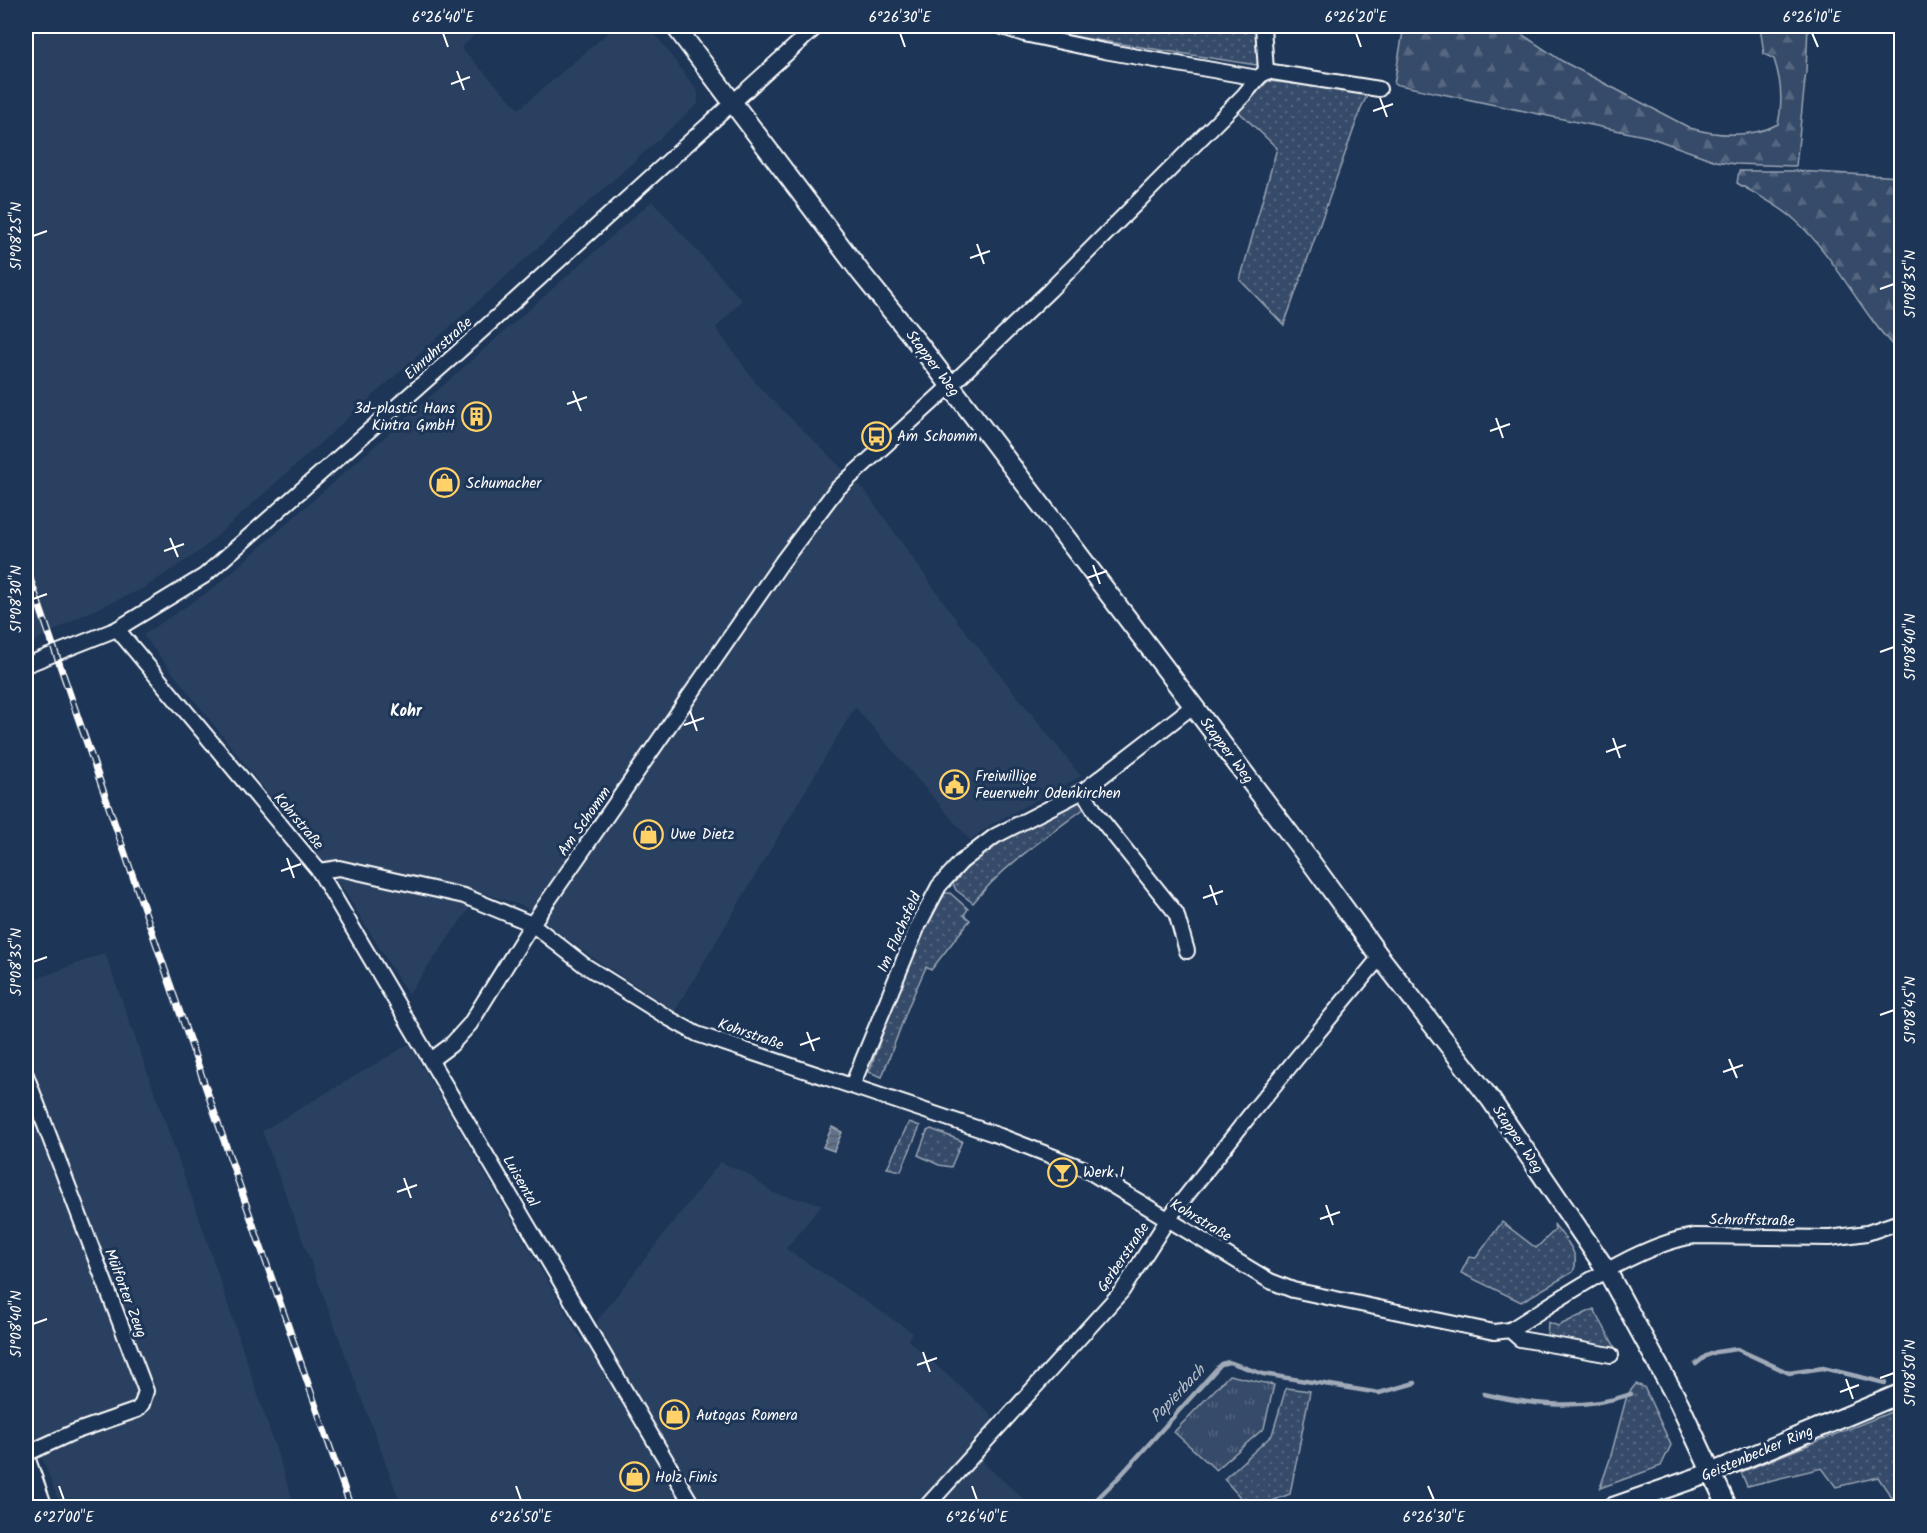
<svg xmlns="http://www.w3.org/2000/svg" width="1927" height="1533" font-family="Kalam,sans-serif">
<defs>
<pattern id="grass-dots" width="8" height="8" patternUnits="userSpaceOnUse" patternTransform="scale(1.5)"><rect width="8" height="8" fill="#364b69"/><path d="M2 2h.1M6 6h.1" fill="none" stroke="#546680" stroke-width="1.8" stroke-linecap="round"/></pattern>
<pattern id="forest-firs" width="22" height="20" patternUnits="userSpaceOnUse" patternTransform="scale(1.5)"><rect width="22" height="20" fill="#364b69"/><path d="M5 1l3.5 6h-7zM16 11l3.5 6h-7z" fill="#546680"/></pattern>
<pattern id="park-tufts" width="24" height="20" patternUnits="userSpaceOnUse" patternTransform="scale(1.5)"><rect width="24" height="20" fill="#364b69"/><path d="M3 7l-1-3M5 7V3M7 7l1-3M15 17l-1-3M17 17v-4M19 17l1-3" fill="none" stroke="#546680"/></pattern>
<pattern id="water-rules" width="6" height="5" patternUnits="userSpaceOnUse" patternTransform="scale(1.5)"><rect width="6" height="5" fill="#617289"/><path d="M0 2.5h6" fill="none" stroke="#555d67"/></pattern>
</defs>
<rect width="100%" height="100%" fill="#1d3557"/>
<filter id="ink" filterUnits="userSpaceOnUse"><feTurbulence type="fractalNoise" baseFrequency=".0167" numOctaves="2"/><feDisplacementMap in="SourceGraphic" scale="12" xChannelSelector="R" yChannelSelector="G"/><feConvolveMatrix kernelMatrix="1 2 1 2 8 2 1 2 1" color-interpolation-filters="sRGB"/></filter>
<g filter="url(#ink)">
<g fill="#2a4161">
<polygon points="26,26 484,26 461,48 519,109 616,26 649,26 698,92 698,104 200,551 144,588 79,617 26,646"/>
<polygon points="652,201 742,300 716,328 758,386 866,492 958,622 1081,776 992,824 970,840 855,707 675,1011 586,953 523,906 481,892 408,995 344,890 143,635 215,587"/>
<polygon points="105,953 202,1226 295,1507 61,1507 26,1416 26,983"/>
<polygon points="409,1044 582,1340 720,1162 746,1173 773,1193 822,1204 786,1249 912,1332 908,1340 992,1415 983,1463 1033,1507 402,1507 262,1131"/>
</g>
<g fill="url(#grass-dots)" stroke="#9aa5b4" stroke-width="1.5">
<polygon points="1017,26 1259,26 1259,62 1256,65 1083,38"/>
<polygon points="1268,81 1369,92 1362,106 1284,325 1240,280 1277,148 1238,111"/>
<path d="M 1077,799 L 1085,808 C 1046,837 1004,865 973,903 L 956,890 L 953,884 C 985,843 1033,822 1077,799 Z"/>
<polygon points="945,893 950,893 968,909 964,915 970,920 931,970 926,967 909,1005 882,1077 869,1072 888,1018 928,922"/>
<polygon points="909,1122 920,1126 901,1171 887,1168"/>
<polygon points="931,1129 962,1141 951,1167 939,1165 918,1155 927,1131"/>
<path d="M 1502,1222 L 1536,1248 L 1555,1230 L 1554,1224 C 1564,1238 1582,1254 1573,1272 L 1521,1302 L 1461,1273 L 1469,1257 L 1476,1258 Z"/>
<polygon points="1594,1309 1616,1349 1547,1337 1548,1322 1558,1326"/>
<polygon points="1636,1384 1644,1387 1671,1445 1661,1466 1600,1488 1610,1459 1627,1395"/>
<polygon points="1286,1388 1310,1391 1290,1494 1257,1507 1249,1507 1224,1479 1272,1435"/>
<polygon points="1901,1408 1901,1507 1898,1507 1878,1477 1836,1487 1822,1468 1747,1486 1741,1472"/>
</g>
<g fill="url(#forest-firs)" stroke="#9aa5b4" stroke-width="1.5">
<path d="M 1404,26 L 1456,26 L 1514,29 L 1562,61 L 1690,128 C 1717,136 1752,138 1778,124 C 1783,103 1781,80 1774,59 L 1764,54 L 1760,26 L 1808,26 L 1806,71 L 1796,166 L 1735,164 L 1716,161 L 1649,137 L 1394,84 Z"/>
<path d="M 1739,171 L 1797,171 L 1901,177 L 1901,354 C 1861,315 1838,259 1795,220 C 1780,206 1755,194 1737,183 Z"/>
</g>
<polygon fill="url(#park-tufts)" stroke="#9aa5b4" stroke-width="1.5" points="1229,1375 1274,1385 1264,1428 1216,1470 1174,1432"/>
<polygon fill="url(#water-rules)" stroke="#a0aab8" stroke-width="1.5" points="832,1127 842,1132 834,1151 823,1147"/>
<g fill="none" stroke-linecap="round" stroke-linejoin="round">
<g stroke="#a0aab8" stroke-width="4.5">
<polyline points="1696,1364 1706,1356 1716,1352 1737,1349 1789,1373 1823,1368 1885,1383"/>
<path d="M 1484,1394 C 1532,1405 1583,1411 1631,1394"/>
<polyline points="1089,1507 1121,1475 1221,1364 1229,1362 1263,1374 1379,1393 1415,1383"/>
</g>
<defs>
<g id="minor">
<polyline points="1000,26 1024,34 1104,51 1258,78 1266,71 1379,89"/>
<polyline points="1263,26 1266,71"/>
<path d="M 117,629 L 319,871 L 339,868 L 464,896 L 532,924 L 584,965 L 670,1019 L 697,1034 L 1000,1136 L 1085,1169 L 1270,1281 L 1293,1290 L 1494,1332 L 1510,1330 C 1561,1299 1637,1244 1695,1236 L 1830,1238 L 1867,1233 L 1902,1221"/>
<polyline points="26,665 117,629 204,576 456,354 817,26"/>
<polyline points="1083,791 1096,813 1176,913 1187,951"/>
<polyline points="319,871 694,1508"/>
<polyline points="431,1060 451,1045 470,1024 532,924 782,562 836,490 950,386 1050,290 1244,95 1258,78"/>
<polyline points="26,1075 146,1391 142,1404 137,1410 74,1432 26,1454"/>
<polyline points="852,1086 917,928 939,886 961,862 995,836 1083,791 1193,706"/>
<polyline points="1510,1330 1520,1339 1611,1355"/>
<polyline points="925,1508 1122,1291 1168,1219 1253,1111 1380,957"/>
</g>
<g id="major">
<polyline points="675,26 861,273 921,347 1152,651 1308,858 1380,957 1491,1100 1607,1271 1679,1403 1728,1508"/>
<polyline points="26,1460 43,1508"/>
<polyline points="1610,1508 1713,1472 1902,1393"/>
</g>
</defs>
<use href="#minor" stroke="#fff" stroke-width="18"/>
<use href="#major" stroke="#fff" stroke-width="22"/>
<use href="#minor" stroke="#1d3557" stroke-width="14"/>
<use href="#major" stroke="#1d3557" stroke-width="18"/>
<defs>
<polyline id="rail" points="26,567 351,1508"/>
</defs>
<use href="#rail" stroke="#fff" stroke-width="7"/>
<use href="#rail" stroke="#1d3557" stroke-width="4.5" stroke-dasharray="14" stroke-linecap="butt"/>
</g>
</g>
<path fill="none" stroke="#fff" stroke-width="2" d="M 443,33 L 448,47M 900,33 L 905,47M 1356,33 L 1361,47M 1812,33 L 1818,47M 457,71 L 464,90M 451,84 L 470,77M 1380,98 L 1387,117M 1373,111 L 1393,104M 33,236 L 47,231M 977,244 L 984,264M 970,258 L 990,251M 1880,289 L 1894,284M 573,391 L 581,411M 567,404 L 587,397M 1496,418 L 1503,438M 1490,431 L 1510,424M 170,538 L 178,557M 164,551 L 184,544M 1093,565 L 1100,584M 1087,578 L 1107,571M 33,599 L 47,594M 1880,652 L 1894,647M 690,711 L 697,731M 684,725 L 704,718M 1613,738 L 1620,758M 1606,752 L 1626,745M 287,858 L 294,878M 281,871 L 301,864M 1210,885 L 1217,905M 1203,898 L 1223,891M 33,962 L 47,957M 1880,1015 L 1894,1010M 807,1032 L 814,1051M 800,1045 L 820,1038M 1729,1059 L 1737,1078M 1723,1072 L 1743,1065M 404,1178 L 411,1198M 397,1192 L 417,1185M 1326,1205 L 1333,1225M 1320,1219 L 1340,1212M 33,1324 L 47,1319M 923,1352 L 930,1372M 917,1365 L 937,1358M 1880,1378 L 1894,1373M 1846,1379 L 1853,1399M 1840,1392 L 1859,1385M 59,1486 L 64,1500M 516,1486 L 521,1500M 972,1486 L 977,1500M 1428,1486 L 1434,1500"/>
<defs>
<symbol id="building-ring" viewBox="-11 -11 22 22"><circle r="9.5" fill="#1d3557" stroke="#ffd166" stroke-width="1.5"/><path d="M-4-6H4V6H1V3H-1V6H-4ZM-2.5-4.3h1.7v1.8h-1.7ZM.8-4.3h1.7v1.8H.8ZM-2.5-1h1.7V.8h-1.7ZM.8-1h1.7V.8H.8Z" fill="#ffd166"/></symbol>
<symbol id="bus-ring" viewBox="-11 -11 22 22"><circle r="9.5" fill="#1d3557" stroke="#ffd166" stroke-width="1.5"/><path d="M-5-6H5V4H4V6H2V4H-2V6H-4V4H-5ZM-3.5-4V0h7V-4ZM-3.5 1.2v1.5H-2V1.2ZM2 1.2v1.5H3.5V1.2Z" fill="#ffd166"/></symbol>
<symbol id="shop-ring" viewBox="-11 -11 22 22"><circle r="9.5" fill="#1d3557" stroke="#ffd166" stroke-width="1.5"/><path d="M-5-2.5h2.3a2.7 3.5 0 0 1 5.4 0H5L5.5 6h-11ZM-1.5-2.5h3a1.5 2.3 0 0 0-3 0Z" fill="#ffd166"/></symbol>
<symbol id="civic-ring" viewBox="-11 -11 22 22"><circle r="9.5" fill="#1d3557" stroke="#ffd166" stroke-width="1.5"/><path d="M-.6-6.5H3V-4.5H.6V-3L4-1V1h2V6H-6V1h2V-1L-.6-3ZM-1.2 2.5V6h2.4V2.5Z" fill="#ffd166"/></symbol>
<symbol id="bar-ring" viewBox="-11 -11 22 22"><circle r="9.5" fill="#1d3557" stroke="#ffd166" stroke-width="1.5"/><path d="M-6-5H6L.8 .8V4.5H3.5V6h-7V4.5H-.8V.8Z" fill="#ffd166"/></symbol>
</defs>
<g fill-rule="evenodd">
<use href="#building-ring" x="460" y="400" width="33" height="33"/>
<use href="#bus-ring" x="860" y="420" width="33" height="33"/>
<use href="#shop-ring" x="428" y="466" width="33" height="33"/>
<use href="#civic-ring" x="938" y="768" width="33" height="33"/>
<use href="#shop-ring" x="632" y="818" width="33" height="33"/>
<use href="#bar-ring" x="1046" y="1156" width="33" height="33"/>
<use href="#shop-ring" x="658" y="1398" width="33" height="33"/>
<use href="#shop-ring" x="618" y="1460" width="33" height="33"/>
</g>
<g text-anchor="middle" stroke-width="6" stroke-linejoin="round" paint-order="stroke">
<g font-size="15" fill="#fff" stroke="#1d3557">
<text transform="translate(438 348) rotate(-42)" y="5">Einruhrstraße</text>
<text transform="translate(933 363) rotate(53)" y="5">Stapper Weg</text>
<text transform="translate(1227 750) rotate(53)" y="5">Stapper Weg</text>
<text transform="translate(299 821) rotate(50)" y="5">Kohrstraße</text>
<text transform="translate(584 821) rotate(-55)" y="5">Am Schomm</text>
<text transform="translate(899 932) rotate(-66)" y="5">Im Flachsfeld</text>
<text transform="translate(751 1034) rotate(19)" y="5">Kohrstraße</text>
<text transform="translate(1518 1139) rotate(56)" y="5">Stapper Weg</text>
<text transform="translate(521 1181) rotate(60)" y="5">Luisental</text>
<text transform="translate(1201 1220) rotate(31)" y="5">Kohrstraße</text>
<text transform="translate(1752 1220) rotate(1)" y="5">Schroffstraße</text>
<text transform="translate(1123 1257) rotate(-56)" y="5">Gerberstraße</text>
<text transform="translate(126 1293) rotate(69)" y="5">Mülforter Zeug</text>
<text transform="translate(1757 1453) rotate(-23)" y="5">Geistenbecker Ring</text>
</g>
<g font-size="15" fill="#fff" stroke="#1d3557" text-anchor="start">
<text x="455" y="413" text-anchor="end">3d-plastic Hans<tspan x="455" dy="17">Kintra GmbH</tspan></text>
<text x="897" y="441">Am Schomm</text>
<text x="466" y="488">Schumacher</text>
<text x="975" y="781">Freiwillige<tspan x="975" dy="17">Feuerwehr Odenkirchen</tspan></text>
<text x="670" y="839">Uwe Dietz</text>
<text x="1083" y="1177">Werk 1</text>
<text x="696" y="1420">Autogas Romera</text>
<text x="655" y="1482">Holz Finis</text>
</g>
<g font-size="16" font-weight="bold" fill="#fff" stroke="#1d3557">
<text x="406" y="716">Kohr</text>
</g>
<g font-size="16" font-style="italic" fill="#b8c0ca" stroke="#1d3557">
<text transform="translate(1177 1393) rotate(-47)" y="6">Papierbach</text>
</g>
</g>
<rect width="1927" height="1533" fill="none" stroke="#1d3557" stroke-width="66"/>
<rect x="33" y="33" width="1861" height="1467" fill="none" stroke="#fff" stroke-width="2"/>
<g font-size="15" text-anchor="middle" fill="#fff">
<text x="443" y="22">6°26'40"E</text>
<text x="900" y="22">6°26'30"E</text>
<text x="1356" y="22">6°26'20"E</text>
<text x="1812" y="22">6°26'10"E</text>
<text transform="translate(16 236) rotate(-90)" y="5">51°08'25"N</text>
<text transform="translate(1910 284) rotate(-90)" y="5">51°08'35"N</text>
<text transform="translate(16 599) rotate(-90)" y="5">51°08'30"N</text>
<text transform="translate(1910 647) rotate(-90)" y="5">51°08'40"N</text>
<text transform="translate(16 962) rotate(-90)" y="5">51°08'35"N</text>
<text transform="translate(1910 1010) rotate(-90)" y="5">51°08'45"N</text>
<text transform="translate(16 1324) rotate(-90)" y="5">51°08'40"N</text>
<text transform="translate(1910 1373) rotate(-90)" y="5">51°08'50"N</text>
<text x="64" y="1522">6°27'00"E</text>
<text x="521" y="1522">6°26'50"E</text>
<text x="977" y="1522">6°26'40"E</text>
<text x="1434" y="1522">6°26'30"E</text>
</g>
</svg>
